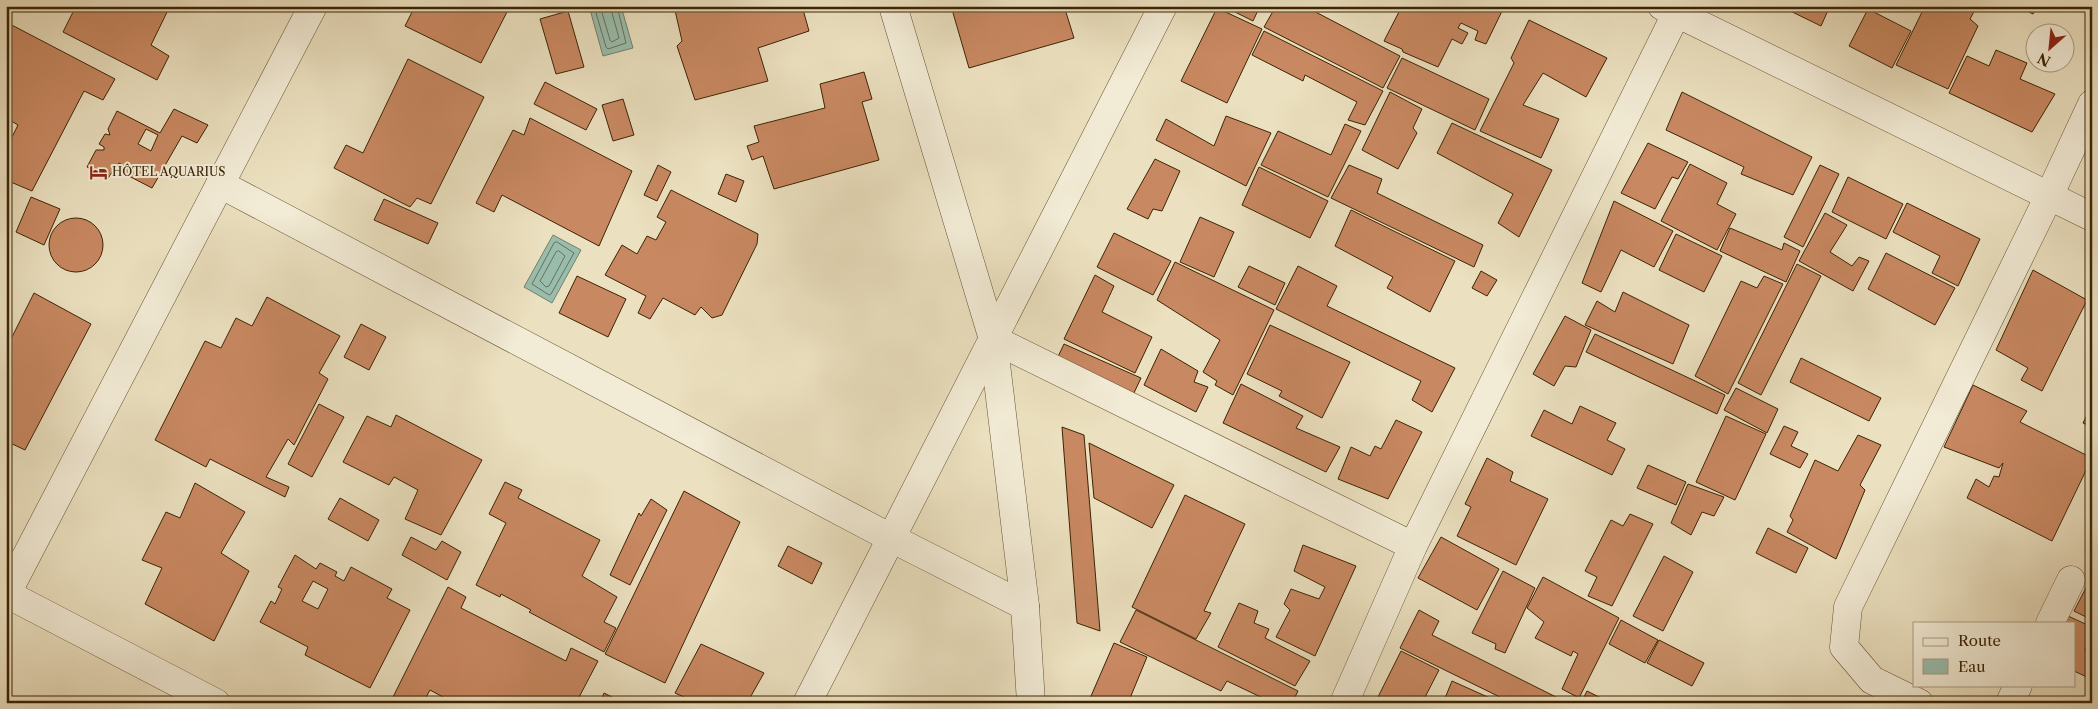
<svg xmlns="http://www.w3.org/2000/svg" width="2098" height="709" font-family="'Libre Caslon Text',serif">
<rect width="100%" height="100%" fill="#ebe0bf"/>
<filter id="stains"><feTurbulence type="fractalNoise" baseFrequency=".004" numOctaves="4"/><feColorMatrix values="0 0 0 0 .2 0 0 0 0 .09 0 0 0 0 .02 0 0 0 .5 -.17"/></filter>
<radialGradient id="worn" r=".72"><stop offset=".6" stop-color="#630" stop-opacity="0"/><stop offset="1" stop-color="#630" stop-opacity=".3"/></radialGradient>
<g fill="#99bdad" stroke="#748069">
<polygon points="589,6 621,6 633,48 603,56"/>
<polygon points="553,235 581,250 552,303 524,287"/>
</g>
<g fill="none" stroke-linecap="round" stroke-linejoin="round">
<g stroke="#6a7058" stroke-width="1">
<polyline points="594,6 606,47 608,49 626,43 617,6"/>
<polyline points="600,6 610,40 612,42 619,38 610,6"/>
<polygon points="557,242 574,253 551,294 549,295 532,284 554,243"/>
<polygon points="559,251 565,256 549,286 546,287 540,281 556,252"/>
</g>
</g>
<g fill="#c88861" stroke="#3c2404" fill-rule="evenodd">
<polygon points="76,6 170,6 151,45 169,56 157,80 63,32"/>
<polygon points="415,6 510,6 481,63 405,26"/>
<polygon points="674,6 802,6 809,31 758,48 768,81 695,100 677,46 682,41"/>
<polygon points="951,6 1064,6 1074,38 969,68"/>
<polygon points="1223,6 1260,6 1253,21"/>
<polygon points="1276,6 1304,6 1400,56 1383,88 1264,27"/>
<polygon points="1402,6 1502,6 1504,7 1486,44 1475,40 1478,31 1461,23 1458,28 1468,33 1462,44 1452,39 1438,67 1403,52 1402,49 1384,41"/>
<polygon points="1780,6 1830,6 1821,26"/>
<polygon points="1925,6 1977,6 1970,19 1978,26 1948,89 1896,65"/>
<polygon points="2017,6 2037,6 2033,14"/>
<polygon points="1217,8 1262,29 1227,103 1181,81"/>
<polygon points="1868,9 1911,31 1892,68 1849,46"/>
<polygon points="568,11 584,67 556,74 540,19"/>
<polygon points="1529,20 1607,58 1586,97 1543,73 1523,105 1559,119 1541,158 1480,131 1514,63 1511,58"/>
<polygon points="6,22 115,79 103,100 84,91 32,191 6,180 6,149 18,125 6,118"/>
<polygon points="1264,31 1383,91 1365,125 1348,120 1357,102 1305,75 1303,81 1252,55"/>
<polygon points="1996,50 2027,63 2020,79 2055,94 2032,132 1949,93 1967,56 1989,66"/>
<polygon points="1402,58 1489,99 1475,130 1387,88"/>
<polygon points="408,59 484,97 431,204 417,198 410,207 334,168 346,145 363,153"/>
<polygon points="864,72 872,99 862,102 879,160 774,189 763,156 752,160 747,146 759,142 754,126 825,108 820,84"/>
<polygon points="545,82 597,109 586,130 534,104"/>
<polygon points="1390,92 1422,109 1413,128 1417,133 1398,169 1362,150"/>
<polygon points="1682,92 1812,157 1793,195 1741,174 1744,167 1666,130"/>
<polygon points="623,99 634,135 613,141 602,105"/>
<path d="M 174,109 L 208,125 L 197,143 L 182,136 L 152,188 L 123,173 L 126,167 L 119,163 L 108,178 L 87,167 L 96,150 L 104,150 L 104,147 L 99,144 L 105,134 L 110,135 L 108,129 L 117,111 L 160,133 ZM 146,129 L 158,135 L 151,151 L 138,144 Z"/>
<polygon points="1226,116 1271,133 1246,186 1156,140 1166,119 1214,146"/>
<polygon points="530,118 632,171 599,246 502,195 494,212 476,203 513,130 524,135"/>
<polygon points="1452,123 1552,170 1519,237 1498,223 1513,194 1437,153"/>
<polygon points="1345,124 1361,131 1328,197 1261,165 1278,131 1331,155"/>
<polygon points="1648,143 1688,162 1678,179 1672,177 1655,209 1621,193"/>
<polygon points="1155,159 1180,171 1162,211 1153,209 1148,219 1127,209"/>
<polygon points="1690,164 1727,183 1717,204 1736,214 1717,250 1661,221"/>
<polygon points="658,165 671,172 657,201 644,195"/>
<polygon points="1349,165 1382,179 1377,193 1483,245 1474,267 1331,198"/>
<polygon points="1820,165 1839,174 1803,247 1784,237"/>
<polygon points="1259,167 1328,201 1310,238 1242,205"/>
<polygon points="726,174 744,181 736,202 718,194"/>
<polygon points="1848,177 1903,204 1886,239 1832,212"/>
<polygon points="671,190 758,234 757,244 722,315 712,318 701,307 695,315 663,298 650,319 638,313 646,296 605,275 622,245 637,254 647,236 656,240 666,222 657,217"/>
<polygon points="31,197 60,209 44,245 16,232"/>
<polygon points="384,199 438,223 428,244 374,220"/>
<polygon points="1614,201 1673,231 1654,267 1621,250 1601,292 1582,283"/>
<polygon points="1907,203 1980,239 1958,286 1932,273 1940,256 1893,232"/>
<polygon points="1351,210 1455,261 1430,312 1387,288 1393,277 1335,246"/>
<polygon points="1825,213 1847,225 1830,252 1852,266 1859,257 1869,261 1853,291 1799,261"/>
<polygon points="1200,217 1234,232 1214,277 1180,262"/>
<circle cx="76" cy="245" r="27"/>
<polygon points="1730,228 1782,250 1784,243 1800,251 1786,282 1720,251"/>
<polygon points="1114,233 1171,261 1153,295 1097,267"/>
<polygon points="1676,234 1722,256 1704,292 1659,270"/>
<polygon points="1886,253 1955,288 1935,325 1868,289"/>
<polygon points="1175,262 1274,310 1233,395 1215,385 1217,381 1203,372 1220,340 1157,300"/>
<polygon points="1797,264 1821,276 1761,395 1738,383"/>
<polygon points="1249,266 1285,283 1275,305 1238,287"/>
<polygon points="1298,266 1337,286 1327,306 1455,368 1432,412 1412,400 1421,381 1276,309"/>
<polygon points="2033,270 2087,300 2042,391 2021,380 2028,368 1996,350"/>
<polygon points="1481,271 1497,280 1487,296 1472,288"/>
<polygon points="1095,275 1114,286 1102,312 1152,337 1135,373 1064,339"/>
<polygon points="577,276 626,299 608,337 559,313"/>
<polygon points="1764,276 1783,284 1728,394 1695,376 1741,281 1757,288"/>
<polygon points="1623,292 1689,325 1673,364 1585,325 1597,301 1615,312"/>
<polygon points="34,293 91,324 25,450 6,441 6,349"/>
<polygon points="267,297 340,336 319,373 328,379 294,445 288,439 266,477 289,487 285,497 210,459 206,467 155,440 205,341 221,348 236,318 252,326"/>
<polygon points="1565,316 1591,330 1576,367 1565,366 1554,386 1533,374"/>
<polygon points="361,324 386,337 369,370 344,357"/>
<polygon points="1270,325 1350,362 1322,418 1279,396 1282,391 1247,374"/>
<polygon points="1595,334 1725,395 1717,414 1586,352"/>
<polygon points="1064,344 1141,378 1133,395 1055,363"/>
<polygon points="1161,349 1198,371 1194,382 1208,387 1196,412 1144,385"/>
<polygon points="1801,358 1881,398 1869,421 1790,382"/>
<polygon points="1241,384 1303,416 1296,428 1340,447 1326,472 1223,423"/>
<polygon points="1973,385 2027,411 2020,422 2092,458 2052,541 1967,498 1976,479 1989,487 1994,476 1999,477 2003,463 1999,468 1944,447"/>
<polygon points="1736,388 1778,409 1767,433 1724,410"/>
<polygon points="319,404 344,417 312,477 288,464"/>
<polygon points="2092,405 2092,427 2083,423"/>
<polygon points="1580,406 1616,423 1607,440 1625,449 1612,475 1531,436 1544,410 1572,424"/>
<polygon points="396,415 482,460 441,535 405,519 418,490 394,477 389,485 343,462 367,416 391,427"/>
<polygon points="1726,416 1766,434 1735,500 1696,482"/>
<polygon points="1396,420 1422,432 1388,499 1338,479 1351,447 1370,456 1375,446 1381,449"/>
<polygon points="1784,426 1798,432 1791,446 1808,454 1800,468 1770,454"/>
<polygon points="1062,427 1084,435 1100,631 1077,623"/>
<polygon points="1858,435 1881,445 1860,485 1865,490 1836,559 1787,532 1793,520 1790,516 1815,460 1838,471"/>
<polygon points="1089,443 1174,485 1152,528 1094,498"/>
<polygon points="1487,458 1513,472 1510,481 1548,499 1516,565 1457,536 1471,507 1465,504"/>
<polygon points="1648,465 1686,482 1676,505 1637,488"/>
<polygon points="505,482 522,490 518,498 600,540 582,576 617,597 604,622 616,628 604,652 529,612 531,610 501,594 500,597 476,585 506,523 489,514"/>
<polygon points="195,483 245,512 221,553 249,571 214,641 145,604 162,568 142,560 166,512 180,518"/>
<polygon points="1688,484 1724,497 1714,516 1702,512 1691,535 1671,523"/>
<polygon points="684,491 740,522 665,683 605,654"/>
<polygon points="1185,495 1245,524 1204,611 1211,613 1196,639 1132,607"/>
<polygon points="340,498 379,520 368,541 328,519"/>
<polygon points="651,499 667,510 630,585 610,575 639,513 641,516"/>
<polygon points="1630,514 1653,524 1612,606 1588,596 1597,577 1585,571 1611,520 1623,526"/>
<polygon points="1768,528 1808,548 1796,573 1756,553"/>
<polygon points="411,537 436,550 442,541 461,552 447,580 402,555"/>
<polygon points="1441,537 1499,569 1477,610 1418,578"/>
<polygon points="1303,545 1356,566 1315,656 1276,637 1290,610 1284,604 1291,589 1319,599 1325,587 1294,571"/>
<polygon points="788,546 822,563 812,584 778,566"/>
<path d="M 295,555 L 316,569 L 320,563 L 337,572 L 335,576 L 344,581 L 351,567 L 392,589 L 387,598 L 410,610 L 370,688 L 305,655 L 308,647 L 260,622 L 271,601 L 275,604 L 282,589 L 278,587 ZM 313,581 L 328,589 L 318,609 L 302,601 Z"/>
<polygon points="1664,556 1693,572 1663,631 1633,616"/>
<polygon points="1503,571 1535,588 1505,653 1495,649 1496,644 1472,633"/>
<polygon points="2092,576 2092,620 2074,611"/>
<polygon points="1543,577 1619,618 1579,698 1562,689 1578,654 1573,651 1571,656 1535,638 1544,622 1527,608"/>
<polygon points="448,587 466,597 461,608 566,661 571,648 598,661 576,703 454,703 430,690 423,703 390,703"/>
<polygon points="1239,603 1258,611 1254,623 1269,629 1265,638 1310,661 1295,686 1218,647"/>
<polygon points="1136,610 1298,691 1292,703 1266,703 1267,700 1227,681 1221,691 1120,642"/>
<polygon points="1419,610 1439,621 1432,635 1568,703 1512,703 1400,648"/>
<polygon points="2068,616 2092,627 2092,636 2085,650 2092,656 2092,671 2087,677 2074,671 2074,623 2064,623"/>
<polygon points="1621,620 1658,640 1645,663 1609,644"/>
<polygon points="1659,640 1704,663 1692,686 1647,663"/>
<polygon points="1114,643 1147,657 1128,703 1088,703"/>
<polygon points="701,644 764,673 747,703 697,703 675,693"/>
<polygon points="1401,651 1439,670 1422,703 1375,703"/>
<polygon points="1452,681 1501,703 1443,703"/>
<polygon points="1587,691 1611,703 1581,703"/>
<polygon points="604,693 624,703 600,703"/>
</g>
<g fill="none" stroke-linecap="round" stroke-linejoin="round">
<defs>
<g id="minor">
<polyline points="893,6 993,339 1025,606 1031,703"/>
<polyline points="1662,6 2092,217"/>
<polyline points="220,184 891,538 1025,606"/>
<polyline points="993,339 1413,546"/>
<polyline points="7,594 216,703"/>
<polyline points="6,595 313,6"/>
<polyline points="2050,623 2071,580"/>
<polyline points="807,703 1163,6"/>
<polyline points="1344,703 1413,546 1680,6"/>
<polyline points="1919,703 1872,680 1844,647 1848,607 2049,196 2092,104"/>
<polyline points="2010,703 2018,685"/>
</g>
</defs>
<use href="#minor" stroke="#685333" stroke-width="29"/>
<use href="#minor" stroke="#f2ebd5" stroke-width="28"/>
</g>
<defs>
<symbol id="hotel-bare" viewBox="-9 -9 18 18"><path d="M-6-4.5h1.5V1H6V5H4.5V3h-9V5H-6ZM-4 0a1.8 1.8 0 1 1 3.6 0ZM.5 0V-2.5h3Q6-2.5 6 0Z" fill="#8f2418" stroke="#f2ebd5" stroke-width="2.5" paint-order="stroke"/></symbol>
</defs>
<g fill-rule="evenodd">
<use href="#hotel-bare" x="86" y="160" width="25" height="25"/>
</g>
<g text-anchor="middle" stroke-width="4" stroke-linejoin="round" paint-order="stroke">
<g font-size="12" fill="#3c2404" stroke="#f2ebd5" text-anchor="start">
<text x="112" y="176">HÔTEL AQUARIUS</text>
</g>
</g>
<rect width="2098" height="709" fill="none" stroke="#ebe0bf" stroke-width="25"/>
<rect x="8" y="8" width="2083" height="694" fill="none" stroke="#3c2404" stroke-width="2.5"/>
<rect x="12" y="12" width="2073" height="684" fill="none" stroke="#3c2404"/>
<rect x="1913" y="622" width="162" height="65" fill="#f2ebd5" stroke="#a99b81"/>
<rect x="1923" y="638" width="25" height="8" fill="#f2ebd5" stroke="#a99b81"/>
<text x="1958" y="646" font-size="15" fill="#3c2404">Route</text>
<rect x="1923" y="659" width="25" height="15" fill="#99bdad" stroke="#a99b81"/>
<text x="1958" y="672" font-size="15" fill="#3c2404">Eau</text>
<g transform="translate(2050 48) rotate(207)"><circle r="24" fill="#f2ebd5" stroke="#a99b81"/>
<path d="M0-4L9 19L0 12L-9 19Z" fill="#8f2418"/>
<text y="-8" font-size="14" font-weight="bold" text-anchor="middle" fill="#3c2404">N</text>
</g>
<rect width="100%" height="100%" filter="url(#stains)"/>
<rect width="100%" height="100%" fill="url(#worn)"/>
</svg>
